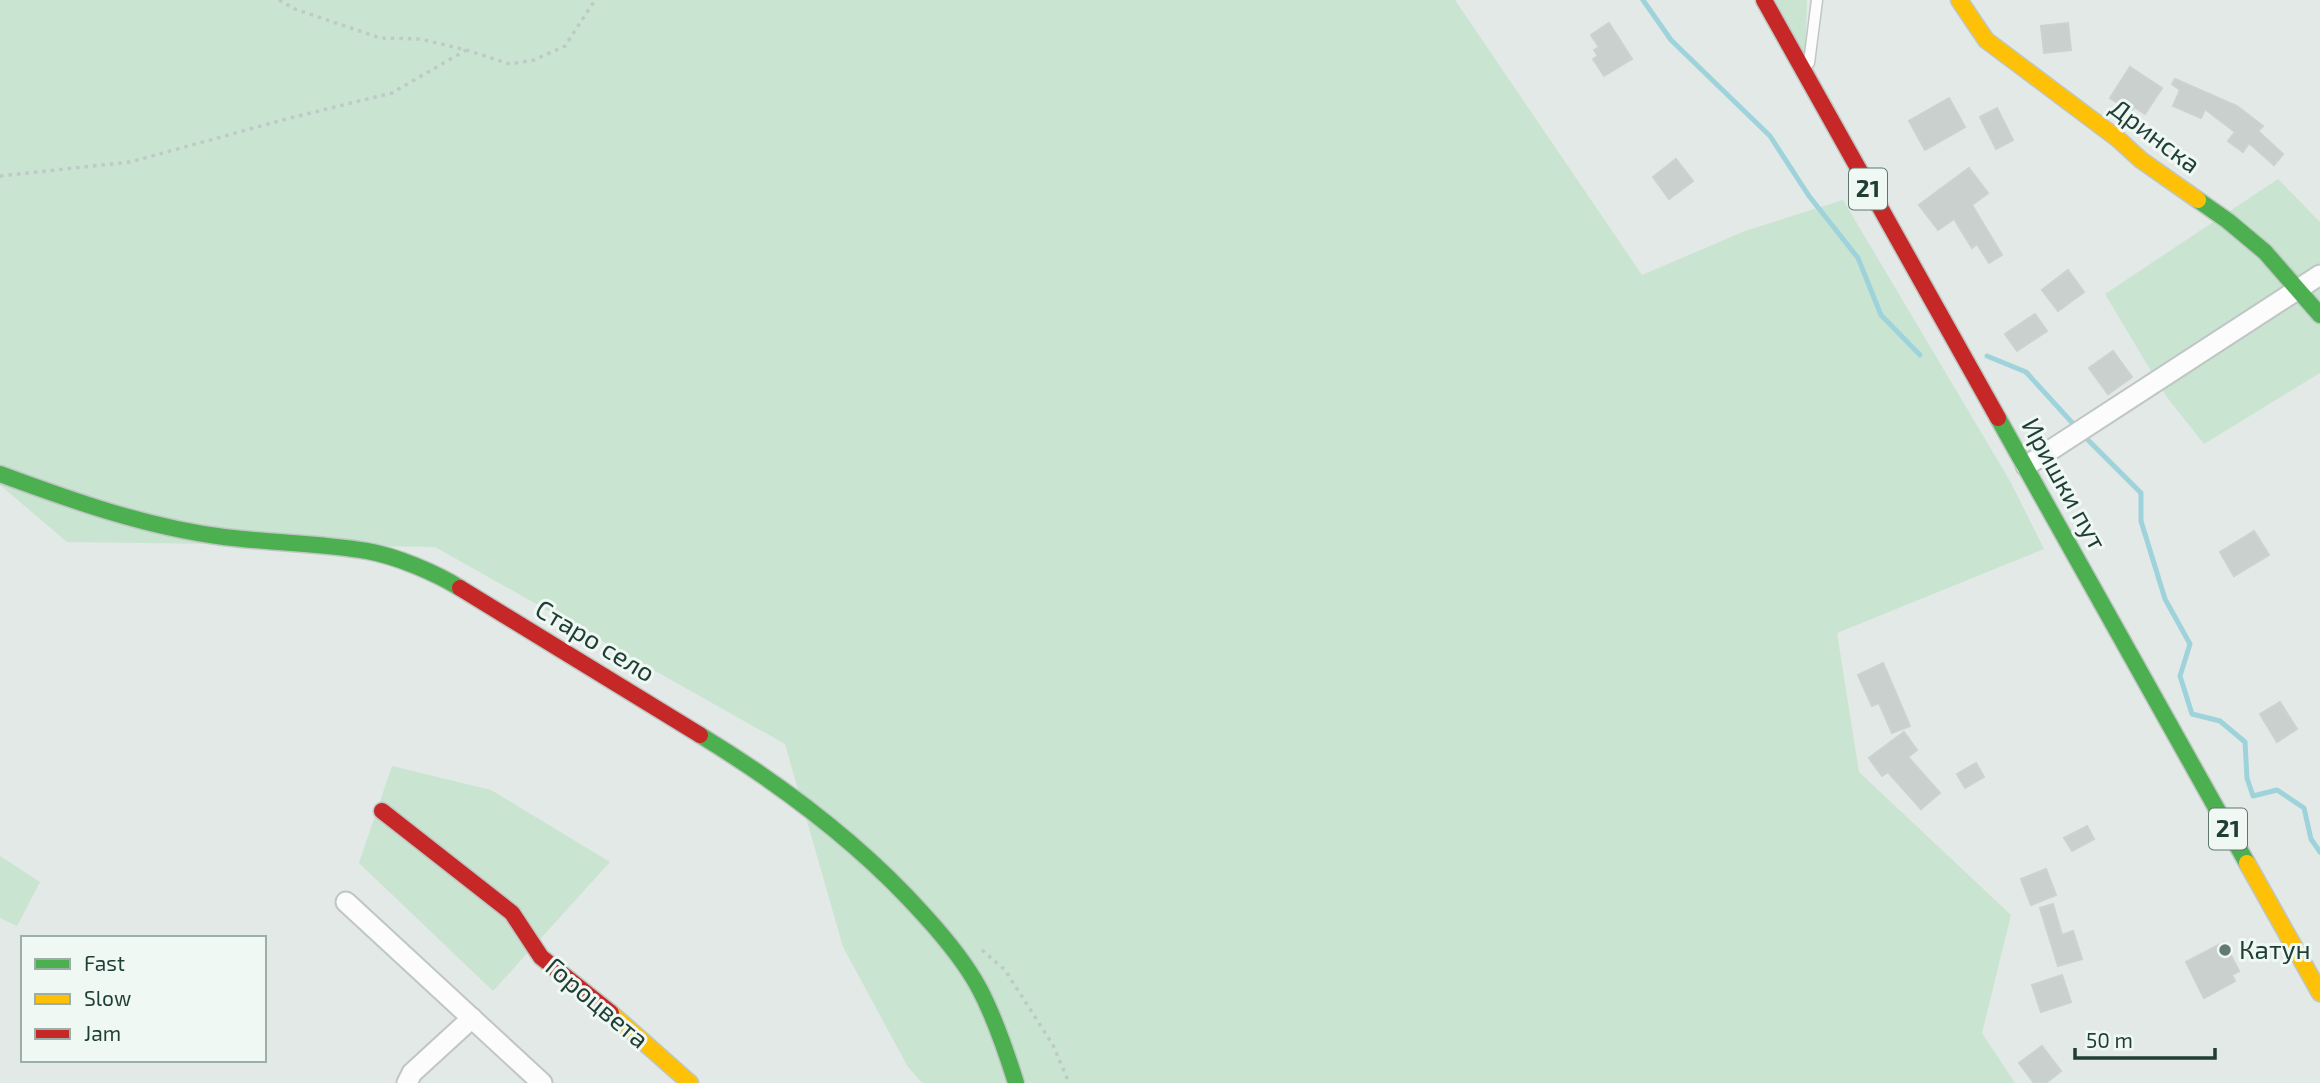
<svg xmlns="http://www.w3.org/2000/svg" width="2320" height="1083" font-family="'Exo 2',sans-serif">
<rect width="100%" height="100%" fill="#e2e9e6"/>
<g fill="#cae4d2">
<polygon points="0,0 1455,0 1642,275 1745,231 1843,200 2010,481 2044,549 1837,633 1859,772 2011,915 1982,1033 2015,1083 922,1083 908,1067 843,947 785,744 435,547 67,542 0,485"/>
<polygon points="1772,0 1807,0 1805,61"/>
<polygon points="2278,179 2320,222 2320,373 2204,444 2166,396 2105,294"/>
<polygon points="392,766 491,790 610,862 493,991 359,863"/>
<polygon points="0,856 40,882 17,926 0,918"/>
</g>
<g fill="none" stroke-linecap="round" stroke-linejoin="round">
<g stroke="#9fd3db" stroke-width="5">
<polyline points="1643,0 1671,40 1770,136 1809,196 1858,258 1881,315 1920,355"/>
<polyline points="1987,356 2026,372 2076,427"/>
<polyline points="2082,434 2141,493 2141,521 2165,599 2190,644 2180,676 2192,714 2220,721 2245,742 2247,778 2253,796 2277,790 2304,808 2311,839 2320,852"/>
</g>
</g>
<g fill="#cad0cd" stroke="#cbd2cf" stroke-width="2">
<polygon points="1609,23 1632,59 1604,76 1593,59 1598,56 1594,50 1599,47 1591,35"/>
<polygon points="2068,23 2071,50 2044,53 2041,26"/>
<polygon points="2130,67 2162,88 2145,114 2134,107 2131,112 2110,98"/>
<polygon points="2175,79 2237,106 2263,126 2258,131 2283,154 2274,165 2249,143 2243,152 2228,141 2235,132 2205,109 2201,118 2173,106 2180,90 2172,84"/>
<polygon points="1949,98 1965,127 1925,150 1909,121"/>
<polygon points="1997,108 2013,140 1996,149 1980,117"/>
<polygon points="1676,159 1693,181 1669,199 1653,177"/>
<polygon points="1969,168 1988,193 1972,205 2002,255 1989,263 1977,244 1972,248 1954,219 1938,230 1919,205"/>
<polygon points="2068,270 2084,292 2058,311 2042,290"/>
<polygon points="2035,314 2047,331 2017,351 2005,334"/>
<polygon points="2113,351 2132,377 2108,394 2089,368"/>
<polygon points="2254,531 2269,555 2234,576 2220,552"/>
<polygon points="1883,663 1910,726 1892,733 1879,703 1872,706 1858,675"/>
<polygon points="2280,702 2297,729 2277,742 2260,714"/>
<polygon points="1904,732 1917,750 1908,757 1940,793 1921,809 1888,772 1882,776 1869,758"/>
<polygon points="1976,763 1984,777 1965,788 1957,774"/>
<polygon points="2087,826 2094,839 2072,851 2064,838"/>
<polygon points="2046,869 2056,895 2031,905 2021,879"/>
<polygon points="2053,904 2062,935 2073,931 2082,959 2058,966 2040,908"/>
<polygon points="2224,942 2239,971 2232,975 2235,981 2204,998 2186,962"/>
<polygon points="2062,975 2071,1002 2041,1012 2032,985"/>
<polygon points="2042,1046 2061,1071 2046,1083 2034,1083 2019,1063"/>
</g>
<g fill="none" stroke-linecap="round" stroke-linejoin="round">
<defs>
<polyline id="lane" points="1809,63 1817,0"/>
<g id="street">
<polyline points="2026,466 2320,275"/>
<polyline points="346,902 542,1083"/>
<polyline points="407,1083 412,1073 472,1018"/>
</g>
<g id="fast">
<polyline points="2198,200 2228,221 2265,252 2320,315"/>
<polyline points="1998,418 2247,863"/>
<path d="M 0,474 C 73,501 146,527 224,537 C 272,543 320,543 367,551 C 396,556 436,573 460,588"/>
<path d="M 700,735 C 782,785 861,844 925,916 C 945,938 965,962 979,988 C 995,1018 1006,1051 1016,1083"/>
</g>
<g id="slow">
<polyline points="1959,0 1986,40 2118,139 2141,160 2198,200"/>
<polyline points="2247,863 2320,993"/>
<polyline points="611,1013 690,1083"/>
</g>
<g id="jam">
<polyline points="1764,0 1998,418"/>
<polyline points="460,588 700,735"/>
<polyline points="382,811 512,913 541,957 611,1013"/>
</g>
</defs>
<use href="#lane" stroke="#bfc6c3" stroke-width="13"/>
<use href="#street" stroke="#bfc6c3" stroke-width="23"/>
<use href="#fast" stroke="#bec7c3" stroke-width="19"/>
<use href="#slow" stroke="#bec7c3" stroke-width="19"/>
<use href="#jam" stroke="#bec7c3" stroke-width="19"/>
<g stroke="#bfc9c5" stroke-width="3.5" stroke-dasharray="3.5 5" stroke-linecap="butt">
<polyline points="279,0 295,9 380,38 420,39 466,50 510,64 534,60 565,46 595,0"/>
<polyline points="0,176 130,162 290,118 392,93 466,50"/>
<polyline points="982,950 1005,970 1053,1045 1069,1083"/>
</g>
<use href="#lane" stroke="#fbfcfb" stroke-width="10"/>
<use href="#street" stroke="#fbfcfb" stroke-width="19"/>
<use href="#fast" stroke="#4caf50" stroke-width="16"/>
<use href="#slow" stroke="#ffc107" stroke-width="16"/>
<use href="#jam" stroke="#c62828" stroke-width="16"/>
</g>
<circle fill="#637a73" stroke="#f0f8f4" stroke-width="2.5" cx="2225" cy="950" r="7"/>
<g text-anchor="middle" stroke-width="6" stroke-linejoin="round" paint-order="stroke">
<g fill="#f0f8f4" stroke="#5e766e" stroke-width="2">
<rect x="1849" y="168.5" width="38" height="41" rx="5"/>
<rect x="2209" y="808.5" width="38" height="41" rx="5"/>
</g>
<g font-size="24" font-weight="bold" fill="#1f3e35">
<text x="1868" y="197">21</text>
<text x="2228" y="837">21</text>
</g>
<g font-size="26" fill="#1f3e35" stroke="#f0f8f4">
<text transform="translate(2155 136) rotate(37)" y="9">Дринска</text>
<text transform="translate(2064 484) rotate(61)" y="9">Иришки пут</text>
<text transform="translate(595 641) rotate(31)" y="9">Старо село</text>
<text transform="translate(597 1003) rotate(40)" y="9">Гороцвета</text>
</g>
<g font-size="26" fill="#1f3e35" stroke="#f0f8f4" text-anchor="start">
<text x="2239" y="959">Катун</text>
</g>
</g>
<rect x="21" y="936" width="245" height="126" fill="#f0f8f4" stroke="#9caea8" stroke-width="2"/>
<rect x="35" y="959" width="35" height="10" fill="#4caf50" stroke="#9caea8" stroke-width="2"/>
<text x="84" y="971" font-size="21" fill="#1f3e35">Fast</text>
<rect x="35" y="994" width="35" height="10" fill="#ffc107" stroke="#9caea8" stroke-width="2"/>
<text x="84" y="1006" font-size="21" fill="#1f3e35">Slow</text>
<rect x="35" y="1029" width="35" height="10" fill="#c62828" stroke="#9caea8" stroke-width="2"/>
<text x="84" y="1041" font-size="21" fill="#1f3e35">Jam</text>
<path d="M2075 1048v10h140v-10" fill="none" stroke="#1f3e35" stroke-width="3.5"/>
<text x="2086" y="1048" font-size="21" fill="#1f3e35" stroke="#f0f8f4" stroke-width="5" paint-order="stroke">50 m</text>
</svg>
